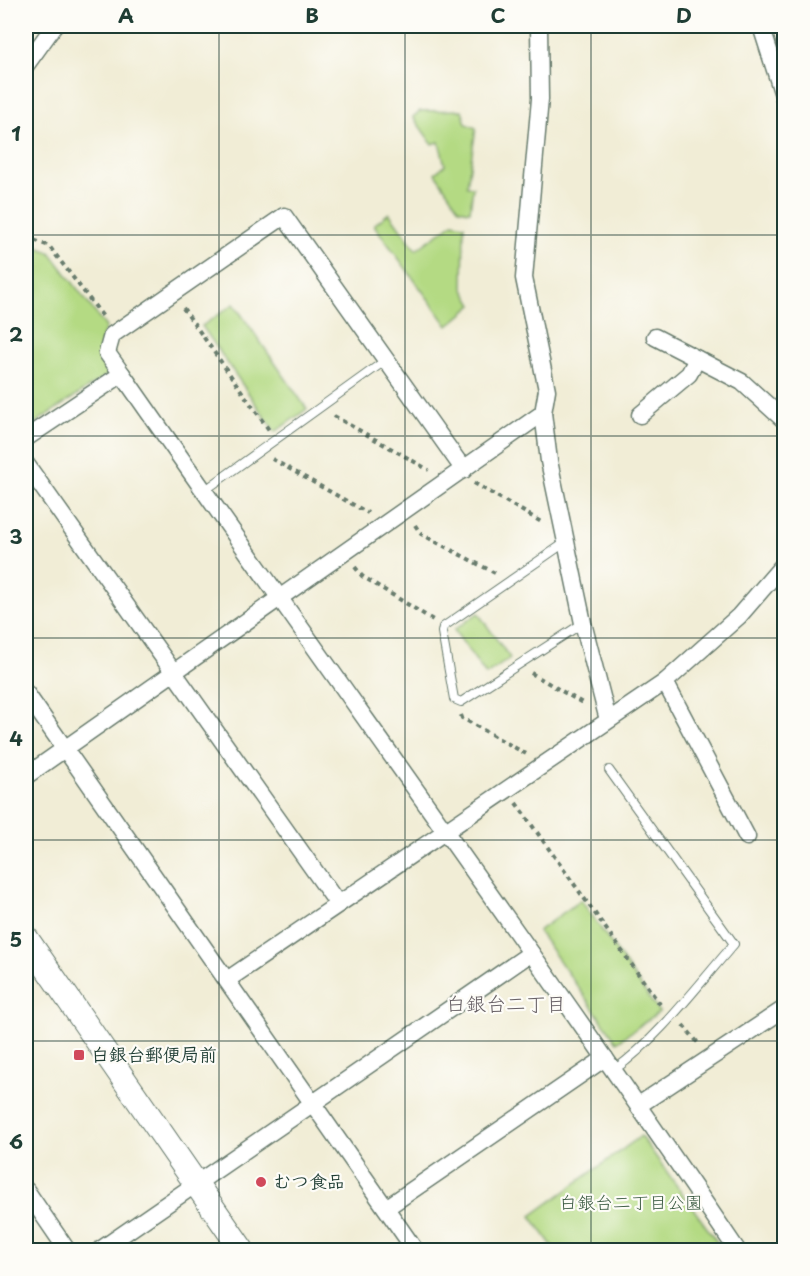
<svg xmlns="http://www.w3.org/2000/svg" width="810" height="1276" font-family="'Playpen Sans','Klee One',sans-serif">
<rect width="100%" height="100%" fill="#fdfcf7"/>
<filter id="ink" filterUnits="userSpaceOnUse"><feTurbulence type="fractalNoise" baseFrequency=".0167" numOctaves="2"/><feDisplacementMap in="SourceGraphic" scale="12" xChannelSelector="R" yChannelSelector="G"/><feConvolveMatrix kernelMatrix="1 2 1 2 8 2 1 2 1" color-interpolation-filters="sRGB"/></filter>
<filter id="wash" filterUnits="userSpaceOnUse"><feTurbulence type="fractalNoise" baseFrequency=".008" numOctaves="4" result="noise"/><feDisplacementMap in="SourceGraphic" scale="24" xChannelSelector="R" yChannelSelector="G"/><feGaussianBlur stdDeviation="1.35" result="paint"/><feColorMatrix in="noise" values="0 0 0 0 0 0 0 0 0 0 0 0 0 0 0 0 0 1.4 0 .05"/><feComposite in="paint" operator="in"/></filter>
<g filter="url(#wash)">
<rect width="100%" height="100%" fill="#f1edd6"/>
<g fill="#b4da83" stroke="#6a8c5c" stroke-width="1.5">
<polygon points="462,110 466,124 476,128 467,186 473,187 470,211 459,209 435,173 445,165 439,142 432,144 413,117 420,111"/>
<polygon points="389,213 416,250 453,223 464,225 463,288 473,305 448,326 374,225"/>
<path d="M 26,243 L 50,252 L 106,327 C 99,344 101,353 109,369 L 107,375 L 26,429 Z"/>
<polygon points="234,304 307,409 275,432 202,326"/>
<polygon points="478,613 510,658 486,675 454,630"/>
<polygon points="581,900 659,1012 617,1042 538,931"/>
<polygon points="641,1136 723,1250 555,1250 531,1216"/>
</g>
</g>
<g filter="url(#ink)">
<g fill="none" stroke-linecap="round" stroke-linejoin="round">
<defs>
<g id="lane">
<polyline points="204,491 386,360"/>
<polyline points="566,542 443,627 442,632 454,699 461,702 583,623"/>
<path d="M 609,770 L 734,944 C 698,985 657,1040 614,1070"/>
</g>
<g id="street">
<polyline points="539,26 540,99 524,278 547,390 543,413 549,461 583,623 608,720"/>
<polyline points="761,26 784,98"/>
<polyline points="26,65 54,26"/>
<polyline points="655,337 742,382 784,420"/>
<path d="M 122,374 C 326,667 537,955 737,1250"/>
<polyline points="640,415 689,374 697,359"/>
<polyline points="26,438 122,374 107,353 112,335 284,216 464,470"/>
<polyline points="26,464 338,904"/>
<polyline points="665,682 747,837"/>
<polyline points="26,693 415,1250"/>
<polyline points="26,776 543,413"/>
<polyline points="227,980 665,682 739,616 784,564"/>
<polyline points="639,1105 784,1009"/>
<polyline points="26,1190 67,1250"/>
<polyline points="386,1208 605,1058"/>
<polyline points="100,1250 531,953"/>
</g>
<polyline id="secondary" points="26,938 242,1250"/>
</defs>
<use href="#lane" stroke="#687b6d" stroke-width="10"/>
<use href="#street" stroke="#687b6d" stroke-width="19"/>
<use href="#secondary" stroke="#687b6d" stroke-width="26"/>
<g stroke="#687b6d" stroke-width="4" stroke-dasharray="4.5 4.5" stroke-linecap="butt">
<polyline points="26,237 49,246 104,318"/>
<polyline points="183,308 269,430"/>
<polyline points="334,416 429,470"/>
<polyline points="272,459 368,513"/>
<polyline points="474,483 543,523"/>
<polyline points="415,525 421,534 495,573"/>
<polyline points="355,567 362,576 433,620"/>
<polyline points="531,673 584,704"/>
<polyline points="461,715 462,718 528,755"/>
<polyline points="516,803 662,1007"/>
<polyline points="683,1025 699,1044"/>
</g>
<use href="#lane" stroke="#fff" stroke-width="8"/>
<use href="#street" stroke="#fff" stroke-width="16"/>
<use href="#secondary" stroke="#fff" stroke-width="24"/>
</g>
</g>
<path fill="none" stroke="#1f3d34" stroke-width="1.5" stroke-opacity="0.55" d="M 219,26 L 219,1250M 405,26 L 405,1250M 591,26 L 591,1250M 26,235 L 784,235M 26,436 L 784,436M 26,638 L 784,638M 26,840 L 784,840M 26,1041 L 784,1041"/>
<g fill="#d1495b" stroke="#fdfcf7" stroke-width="2">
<rect x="73" y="1049" width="12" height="12" rx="3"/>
<circle cx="261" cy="1182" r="6"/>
</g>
<g text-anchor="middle" stroke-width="4.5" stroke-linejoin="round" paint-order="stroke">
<g font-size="18" font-weight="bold" fill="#1f3d34" stroke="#fdfcf7" text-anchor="start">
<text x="91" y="1061">白銀台郵便局前</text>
<text x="273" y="1188">むつ食品</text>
</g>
<g font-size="18" fill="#3d5c44" stroke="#fdfcf7">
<text x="631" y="1209">白銀台二丁目公園</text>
</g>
<g font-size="20" fill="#696267" stroke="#fdfcf7">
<text x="506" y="1011">白銀台二丁目</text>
</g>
</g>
<rect width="810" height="1276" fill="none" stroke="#fdfcf7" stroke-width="66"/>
<rect x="33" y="33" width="744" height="1210" fill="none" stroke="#1f3d34" stroke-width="2"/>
<g font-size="20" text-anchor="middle" font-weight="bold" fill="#1f3d34">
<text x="126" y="23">A</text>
<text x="312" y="23">B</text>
<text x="498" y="23">C</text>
<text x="684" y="23">D</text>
<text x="16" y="141">1</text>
<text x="16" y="342">2</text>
<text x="16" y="544">3</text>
<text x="16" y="746">4</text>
<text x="16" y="947">5</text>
<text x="16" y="1149">6</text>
</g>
</svg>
